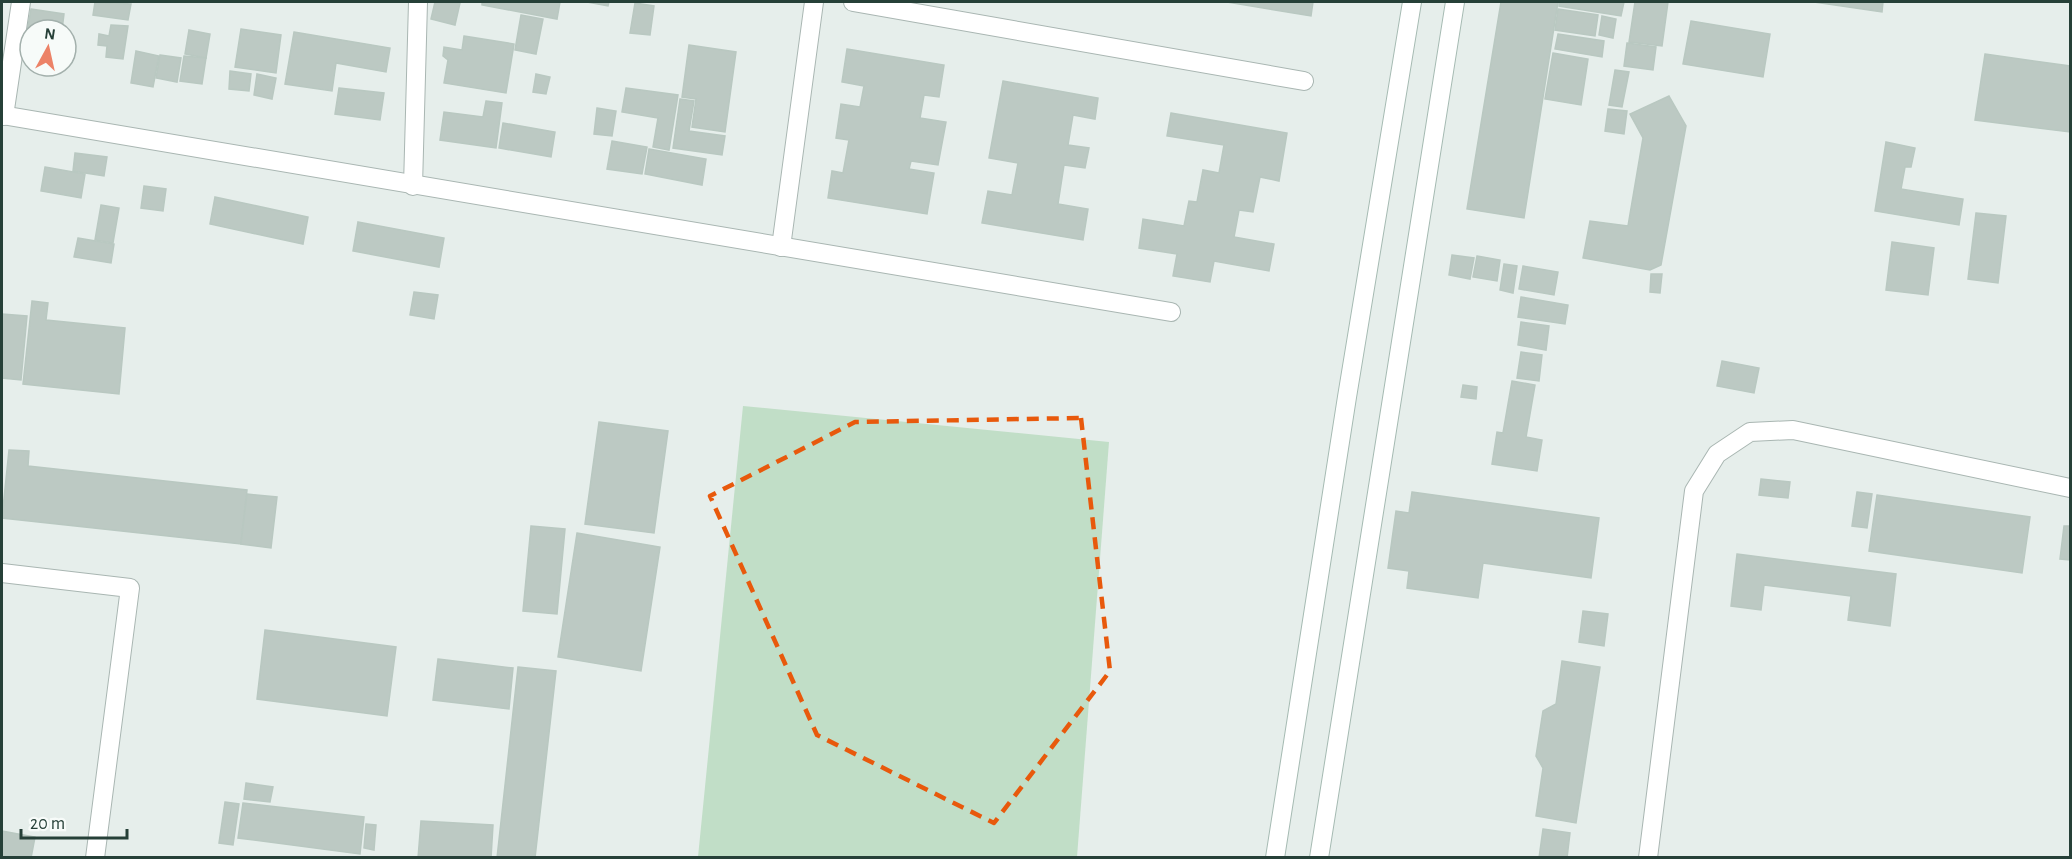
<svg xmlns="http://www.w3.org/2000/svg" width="2072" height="859" font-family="'Alegreya Sans',sans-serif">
<rect width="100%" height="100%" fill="#e6eeeb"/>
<polygon fill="#c1dec7" points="743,406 1109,442 1077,857 698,857"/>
<g fill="#bcc9c3" stroke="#b9c8c1" stroke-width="1.5">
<polygon points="95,2 131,4 128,20 93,15"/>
<polygon points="435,2 460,3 455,25 431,19"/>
<polygon points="482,2 560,2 557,19 482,5"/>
<polygon points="587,2 609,2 608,6"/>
<polygon points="1227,2 1313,2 1311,16"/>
<polygon points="1501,2 1558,2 1524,218 1467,209"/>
<polygon points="1559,2 1624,2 1621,16 1559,6"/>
<polygon points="1635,2 1668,2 1662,46 1629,42"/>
<polygon points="1814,2 1883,2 1882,12"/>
<polygon points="635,3 654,6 650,35 630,33"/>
<polygon points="31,9 64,14 62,30 30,30 30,32 27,32"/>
<polygon points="1558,9 1598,15 1595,36 1555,30"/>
<polygon points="521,15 543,19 536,54 515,50"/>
<polygon points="1602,16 1616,19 1613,38 1599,35"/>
<polygon points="1691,21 1770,34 1763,77 1683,64"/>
<polygon points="111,25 128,26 123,59 106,57 107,46 98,45 99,34 109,36"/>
<polygon points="241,29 281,35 276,73 235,67"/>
<polygon points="189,30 210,34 206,58 185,54"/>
<polygon points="294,32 390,48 386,72 336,63 332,91 285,84"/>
<polygon points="1558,34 1604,41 1602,57 1555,49"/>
<polygon points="464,36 514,44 506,93 444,83 448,60 443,56 444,47 462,50"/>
<polygon points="1627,43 1656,47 1653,70 1624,66"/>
<polygon points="689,45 736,52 725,132 692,127 696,99 682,97"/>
<polygon points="847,49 944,65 939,97 924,95 920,118 946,122 938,165 911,161 909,169 934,173 927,214 828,198 832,171 843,173 849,140 836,138 841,104 860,107 864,86 842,82"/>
<polygon points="136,51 159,56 153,87 131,83"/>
<polygon points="1553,53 1588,59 1581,105 1545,99"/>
<polygon points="1985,54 2070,66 2070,132 1975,120"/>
<polygon points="160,55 181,58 177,82 156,78"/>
<polygon points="184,56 206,58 202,84 180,81"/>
<polygon points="1615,70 1629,72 1622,107 1609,105"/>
<polygon points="230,71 251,74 249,91 229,89"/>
<polygon points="257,74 276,78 272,99 254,95"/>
<polygon points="536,74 550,77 546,94 533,92"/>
<polygon points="1003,81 1098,98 1095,119 1073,115 1068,145 1089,148 1085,168 1064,165 1058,204 1088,209 1083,240 982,223 988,191 1012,195 1018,163 989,158"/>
<polygon points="339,88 384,93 380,120 335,114"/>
<polygon points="626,88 678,95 669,150 653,147 658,118 622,112"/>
<polygon points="1669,96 1686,126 1661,265 1650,270 1583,258 1590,221 1628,226 1643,138 1630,114"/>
<polygon points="680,99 694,101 689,131 725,136 722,155 673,148"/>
<polygon points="486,101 502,103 496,148 440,140 444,112 483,117"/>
<polygon points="597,108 616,111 612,136 594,134"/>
<polygon points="1608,109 1627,111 1624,134 1605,131"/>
<polygon points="1171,113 1287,133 1279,181 1260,177 1253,212 1239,210 1234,237 1274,244 1269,271 1214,261 1210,282 1173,276 1177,254 1139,248 1143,219 1184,226 1189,201 1197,202 1203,170 1219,173 1224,145 1167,136"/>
<polygon points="503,123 555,132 551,157 499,148"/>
<polygon points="612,141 647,147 642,174 607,169"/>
<polygon points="1886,142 1915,148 1911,167 1905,167 1901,189 1963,199 1959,225 1875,211"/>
<polygon points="649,149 706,159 702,185 645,174"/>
<polygon points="75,153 107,157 104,176 73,171"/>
<polygon points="45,167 85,174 81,198 41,191"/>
<polygon points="144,186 166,189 163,211 141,208"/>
<polygon points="215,197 308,217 303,244 210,224"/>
<polygon points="101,205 119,208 113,243 95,240"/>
<polygon points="1976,213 2006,216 1998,283 1968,279"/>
<polygon points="358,222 444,238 439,267 353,251"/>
<polygon points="78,238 114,244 111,263 74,257"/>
<polygon points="1892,242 1934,248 1928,295 1886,290"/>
<polygon points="1452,255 1474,258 1470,279 1449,275"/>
<polygon points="1477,256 1500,260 1497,281 1473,277"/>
<polygon points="1504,264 1517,266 1513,293 1500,290"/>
<polygon points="1523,266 1558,272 1554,295 1519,289"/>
<polygon points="1651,274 1662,274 1660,293 1650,292"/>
<polygon points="414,292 438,295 434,319 410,315"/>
<polygon points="1521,297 1568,305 1565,324 1518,317"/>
<polygon points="32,301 48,303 46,320 125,328 119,394 23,384"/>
<polygon points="2,314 27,316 21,380 2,378"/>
<polygon points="1521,322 1549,326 1546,350 1518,345"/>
<polygon points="1521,352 1542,355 1539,381 1517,378"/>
<polygon points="1722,361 1759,368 1754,393 1717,386"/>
<polygon points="1512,381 1535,385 1526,437 1542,440 1537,471 1492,464 1497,432 1503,433"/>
<polygon points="1463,385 1477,387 1476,399 1461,397"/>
<polygon points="599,422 668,431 654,533 585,524"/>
<polygon points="9,450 29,451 28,466 247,490 241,544 2,518"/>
<polygon points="1761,479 1790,482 1788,498 1759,495"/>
<polygon points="1412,492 1599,518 1591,578 1483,563 1478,598 1407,588 1409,571 1388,568 1396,511 1409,513"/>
<polygon points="1857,492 1872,494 1867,528 1852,526"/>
<polygon points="247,494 277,497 271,548 241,544"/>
<polygon points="1877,495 2030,517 2022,573 1869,551"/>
<polygon points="531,526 565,529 557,614 523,611"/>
<polygon points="2064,526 2070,526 2070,560 2060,559"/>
<polygon points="577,533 660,547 641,671 558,657"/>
<polygon points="1737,554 1896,574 1890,626 1848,620 1851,596 1764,585 1761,610 1731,606"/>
<polygon points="1583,611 1608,614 1604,646 1579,642"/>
<polygon points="265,630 396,647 387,716 257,699"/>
<polygon points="438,659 513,668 509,709 433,700"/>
<polygon points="1562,661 1600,667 1576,823 1536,816 1543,768 1536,756 1543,711 1556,704"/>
<polygon points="518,667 556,671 535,858 497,858"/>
<polygon points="246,783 273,787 270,802 244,799"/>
<polygon points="225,802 239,804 233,845 219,843"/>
<polygon points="243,803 364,817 360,854 238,838"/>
<polygon points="421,821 493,825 491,858 418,858"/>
<polygon points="366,824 376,825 374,850 364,848"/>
<polygon points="1543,829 1570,833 1567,858 1539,858"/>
<polygon points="2,831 35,837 31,858 2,858"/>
</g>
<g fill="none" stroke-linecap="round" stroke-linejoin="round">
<defs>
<g id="street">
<polyline points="853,2 1304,81"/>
<polyline points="2,115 1171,312"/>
<polyline points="4,116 21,2"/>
<polyline points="413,186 418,2"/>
<polyline points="781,247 814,2"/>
<polyline points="2,573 130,588 95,858"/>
<polyline points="1648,858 1694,491 1717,454 1750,432 1793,430 2070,488"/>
</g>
<g id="secondary">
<polyline points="1275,858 1347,397 1412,2"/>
<polyline points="1319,858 1455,2"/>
</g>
</defs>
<use href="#street" stroke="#a9b6b2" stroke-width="20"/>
<use href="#secondary" stroke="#a5bab2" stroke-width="20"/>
<use href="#street" stroke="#fff" stroke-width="18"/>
<use href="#secondary" stroke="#fff" stroke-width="18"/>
</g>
<path fill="none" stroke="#e8590c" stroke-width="4.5" stroke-dasharray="12 8" stroke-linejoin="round" d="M 1081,418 L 1110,671 L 994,823 L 817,735 L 710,496 L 855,422 Z"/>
<rect width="2072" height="859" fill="none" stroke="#264038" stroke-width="6"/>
<g transform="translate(48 48) rotate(8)"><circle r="28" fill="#f7fbf9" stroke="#a3b0ac" stroke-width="1.5"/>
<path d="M0-4.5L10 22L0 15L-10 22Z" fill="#ec8267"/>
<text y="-9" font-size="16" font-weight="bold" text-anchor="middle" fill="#264038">N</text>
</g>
<path d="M21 829v9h106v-9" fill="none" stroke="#264038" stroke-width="3"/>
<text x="30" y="829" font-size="18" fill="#264038" stroke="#f7fbf9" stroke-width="4.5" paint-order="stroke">20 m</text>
</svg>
